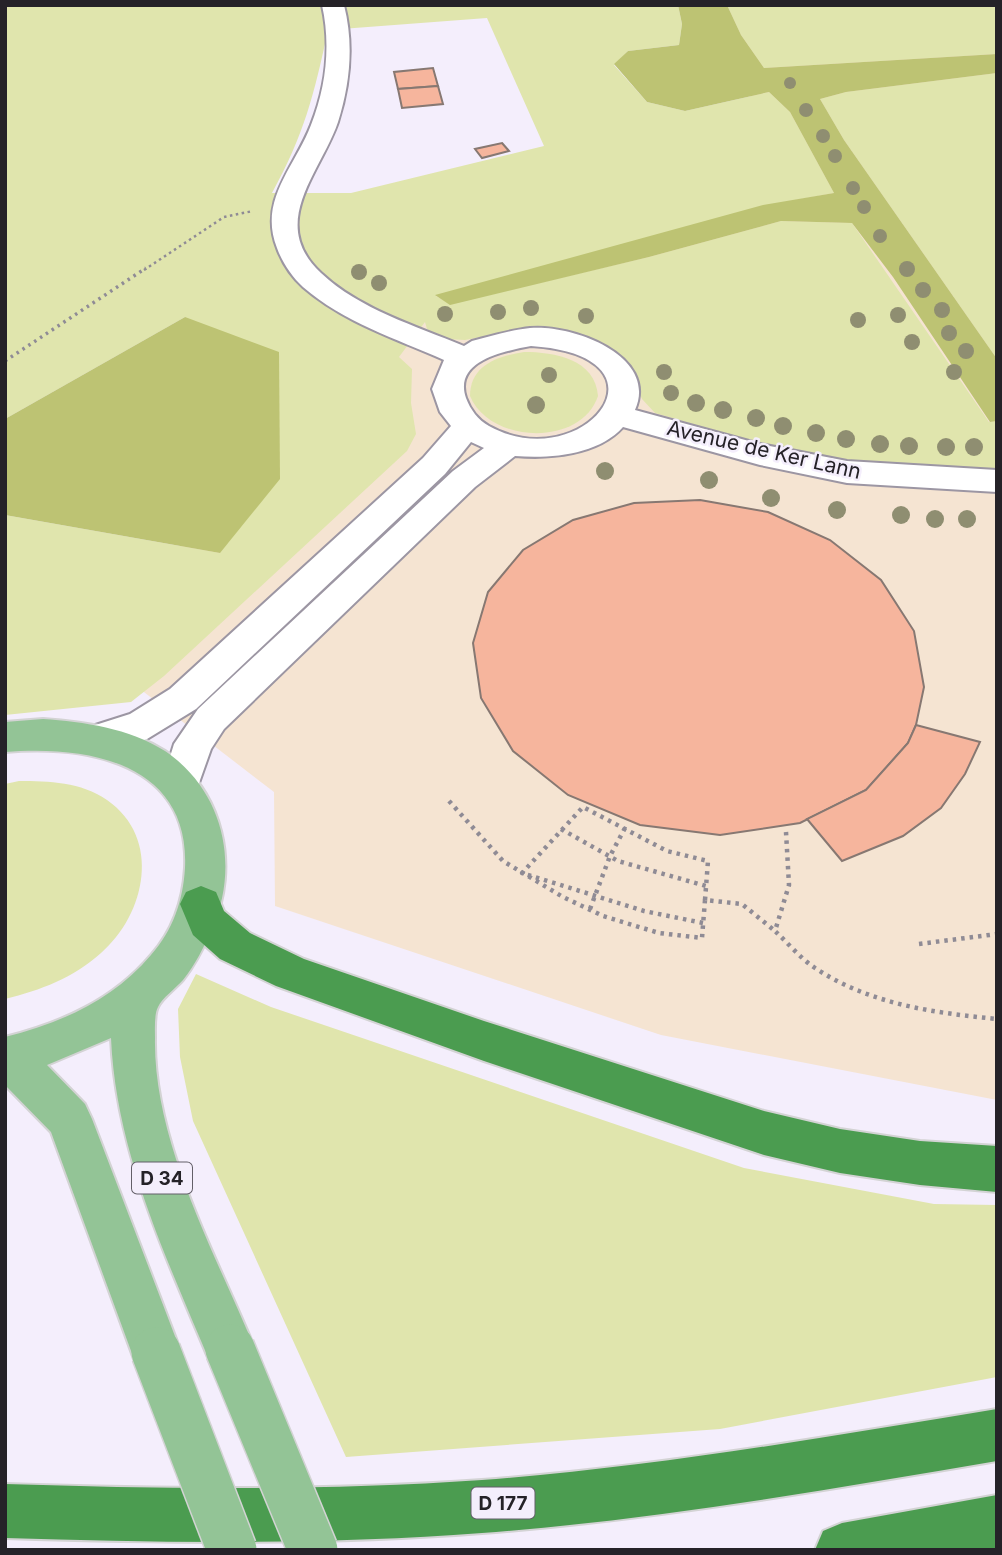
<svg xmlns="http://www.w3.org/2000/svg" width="1002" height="1555" font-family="Inter,sans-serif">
<rect width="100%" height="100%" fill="#f4eefc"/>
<polygon fill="#f5e4d2" points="715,5 997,5 997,1100 661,1035 275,906 274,792 110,666 304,336 755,108"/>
<g fill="#e0e5ad" fill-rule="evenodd">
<path d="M 5,5 L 678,5 L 682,24 L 679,45 L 628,51 L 614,65 L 647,102 L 685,111 L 769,92 L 790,112 L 834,193 L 763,206 L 436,296 L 450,304 L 649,257 L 781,221 L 852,223 L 989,422 L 997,421 L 997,470 L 895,468 L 822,458 L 758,443 L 655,413 L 642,399 L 633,379 L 547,332 L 512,331 L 465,340 L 446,339 L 427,329 L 425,322 L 399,357 L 412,369 L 411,403 L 416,434 L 407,451 L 164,676 L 131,702 L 5,715 L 5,515 L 220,553 L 185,317 L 5,419 ZM 487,18 L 544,146 L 351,193 L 272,193 C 304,135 314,95 328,30 Z"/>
<polygon points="727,5 997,5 997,54 764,68 741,35"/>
<polygon points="997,73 997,359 844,140 820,99 846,92"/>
<path d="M 524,352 C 555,352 595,359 598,396 C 581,447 490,444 470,396 C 470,365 498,356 524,352 Z"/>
<path d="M 19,781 C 49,781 81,782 107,800 C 162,838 146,914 101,953 C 73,978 41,990 5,999 L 5,784 Z"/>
<polygon points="196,974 271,1007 744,1168 934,1204 997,1205 997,1377 720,1429 346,1457 193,1121 180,1057 178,1009"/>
</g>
<g fill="#bdc373">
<polygon points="678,5 727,5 741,35 764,68 997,54 997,73 846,92 820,99 844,140 997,359 997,421 990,422 893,277 852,223 781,221 649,257 450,305 435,295 763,205 834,193 790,112 769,92 685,111 647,102 614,64 628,51 679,45 682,24"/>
<polygon points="185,317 279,352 280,479 220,553 5,515 5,419"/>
</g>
<g fill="#f6b59d" stroke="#877872" stroke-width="2">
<polygon points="433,68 438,86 398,89 394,72"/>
<polygon points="438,86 443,104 402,108 398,89"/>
<polygon points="502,143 509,151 482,158 475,149"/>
<polygon points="700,500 768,512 830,540 881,580 914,631 924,687 916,725 908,743 866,790 800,823 720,835 640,825 568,795 513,751 481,698 473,643 488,592 523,550 573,520 634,503"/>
<polygon points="916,725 980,742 965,774 941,808 903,836 842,861 807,819 866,790 908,743"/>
</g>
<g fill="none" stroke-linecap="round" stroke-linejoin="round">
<defs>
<path id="minor" d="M 322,5 L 344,5 C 354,44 350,84 338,122 C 321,172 267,223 321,273 C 359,309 416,326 464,346 L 472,341 C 491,336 511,330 530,328 C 571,324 659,355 635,410 L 760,444 L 847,461 L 997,470 L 997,492 L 847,483 L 760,465 L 623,427 C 598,455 550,459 515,456 L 475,487 L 224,729 L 211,749 L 194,797 L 180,802 L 166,797 L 161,786 L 174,744 L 198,709 L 453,471 L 484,448 L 471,442 L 445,474 L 196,709 L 147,739 L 99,753 L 86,748 L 80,738 L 86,728 L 130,714 L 170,689 L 423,458 L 451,426 L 440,412 L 432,389 L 444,360 C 397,339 343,322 303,287 C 292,277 282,262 277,248 C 258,200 295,167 311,125 C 326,87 331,45 322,5 ZM 531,346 C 681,356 583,478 489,426 C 478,420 470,409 466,398 C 453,360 505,351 531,346 Z"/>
<path id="major" d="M 43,719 C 84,722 129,728 165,751 C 224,791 240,866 212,929 C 204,947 195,965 183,980 C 176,988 162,998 158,1007 C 154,1014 155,1030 155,1038 C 153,1142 216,1255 255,1349 L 248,1367 L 230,1374 L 212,1367 C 168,1261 116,1154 111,1038 L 47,1065 L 85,1104 L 92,1119 L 181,1352 L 174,1370 L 156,1377 L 138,1370 L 51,1132 L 5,1085 L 5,1037 C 61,1023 113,1000 151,955 C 173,930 183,901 185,868 C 190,763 88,745 5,752 L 5,722 Z"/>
<g id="highway">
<polygon points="201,886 216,892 224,911 250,933 304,959 484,1021 764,1111 840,1129 920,1141 997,1146 997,1192 920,1185 840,1173 764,1155 484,1061 276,986 220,959 193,935 180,904 186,892"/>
<path d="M 997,1409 L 997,1461 C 826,1490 655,1520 482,1533 C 324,1545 164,1543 5,1538 L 5,1484 C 164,1489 324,1491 482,1480 C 655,1467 826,1437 997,1409 Z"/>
<polygon points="997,1495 997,1549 815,1550 823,1531 842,1523"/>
</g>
</defs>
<use href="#minor" stroke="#9c96a3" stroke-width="4"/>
<use href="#major" stroke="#d3d3d4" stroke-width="4"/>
<use href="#highway" stroke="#d3d3d4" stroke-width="4"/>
<polyline stroke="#8f8b95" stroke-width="2.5" stroke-dasharray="2.5 3.5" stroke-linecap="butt" points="144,270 224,217 253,211"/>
<polyline stroke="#8f8b95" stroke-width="3.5" stroke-dasharray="2.5 4.5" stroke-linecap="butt" points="5,361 146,268"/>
<g stroke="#8f8b95" stroke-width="4.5" stroke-dasharray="3.5 5" stroke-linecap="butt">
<polyline points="449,801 503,861 563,897 603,916 659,933 702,938 705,900 742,904 775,931"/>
<polyline points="561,829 618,861 706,886"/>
<path d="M 786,832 L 789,885 L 775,931 C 788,943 800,958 815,968 C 869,1004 934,1013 997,1019"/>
<polyline points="590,909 610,856 625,828"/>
<polyline points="703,923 644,911 522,873 583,807 667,851 708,861 705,900"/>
<polyline points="919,944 997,934"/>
</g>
<use href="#minor" fill="#fff" fill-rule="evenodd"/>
<use href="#major" fill="#93c496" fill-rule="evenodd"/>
<use href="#highway" fill="#4b9c50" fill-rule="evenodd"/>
<defs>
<g id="major-bridge">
<polyline points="230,1349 313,1550"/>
<polyline points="156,1352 232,1550"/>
</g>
</defs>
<use href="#major-bridge" stroke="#d3d3d4" stroke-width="52" stroke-linecap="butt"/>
<use href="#major-bridge" stroke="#93c496" stroke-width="49"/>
</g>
<g fill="#8f8e71">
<circle cx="790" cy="83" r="6"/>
<circle cx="806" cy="110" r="7"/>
<circle cx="823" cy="136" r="7"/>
<circle cx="835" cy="156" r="7"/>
<circle cx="853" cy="188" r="7"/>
<circle cx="864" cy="207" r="7"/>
<circle cx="880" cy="236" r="7"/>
<circle cx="907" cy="269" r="8"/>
<circle cx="359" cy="272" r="8"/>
<circle cx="379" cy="283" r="8"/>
<circle cx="923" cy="290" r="8"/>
<circle cx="531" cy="308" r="8"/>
<circle cx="942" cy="310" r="8"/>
<circle cx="498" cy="312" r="8"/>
<circle cx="445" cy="314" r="8"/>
<circle cx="898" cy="315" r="8"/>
<circle cx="586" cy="316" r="8"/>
<circle cx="858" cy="320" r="8"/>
<circle cx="949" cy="333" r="8"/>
<circle cx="912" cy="342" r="8"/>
<circle cx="966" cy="351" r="8"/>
<circle cx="664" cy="372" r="8"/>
<circle cx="954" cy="372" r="8"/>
<circle cx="549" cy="375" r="8"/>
<circle cx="671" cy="393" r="8"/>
<circle cx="696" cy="403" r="9"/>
<circle cx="536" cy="405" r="9"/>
<circle cx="723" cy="410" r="9"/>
<circle cx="756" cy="418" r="9"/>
<circle cx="783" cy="426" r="9"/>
<circle cx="816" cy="433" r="9"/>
<circle cx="846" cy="439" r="9"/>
<circle cx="880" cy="444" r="9"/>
<circle cx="909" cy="446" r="9"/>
<circle cx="946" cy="447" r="9"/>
<circle cx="974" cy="447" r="9"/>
<circle cx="605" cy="471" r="9"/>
<circle cx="709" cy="480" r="9"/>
<circle cx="771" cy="498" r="9"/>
<circle cx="837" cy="510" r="9"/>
<circle cx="901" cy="515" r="9"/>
<circle cx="935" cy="519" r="9"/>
<circle cx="967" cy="519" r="9"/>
</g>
<g text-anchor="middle" stroke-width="5" stroke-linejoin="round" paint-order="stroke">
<g fill="#f4eefc" stroke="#635f68" stroke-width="2">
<rect x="132" y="1162.5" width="60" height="31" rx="5"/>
<rect x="471.5" y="1487.5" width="63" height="31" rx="5"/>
</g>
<g font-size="19" font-weight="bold" fill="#252228">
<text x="162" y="1185">D 34</text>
<text x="503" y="1510">D 177</text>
</g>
<g font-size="21" fill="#252228" stroke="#f4eefc">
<text transform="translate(764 450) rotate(13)" y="7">Avenue de Ker Lann</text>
</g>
</g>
<rect width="1002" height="1555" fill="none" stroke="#252228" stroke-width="14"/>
</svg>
